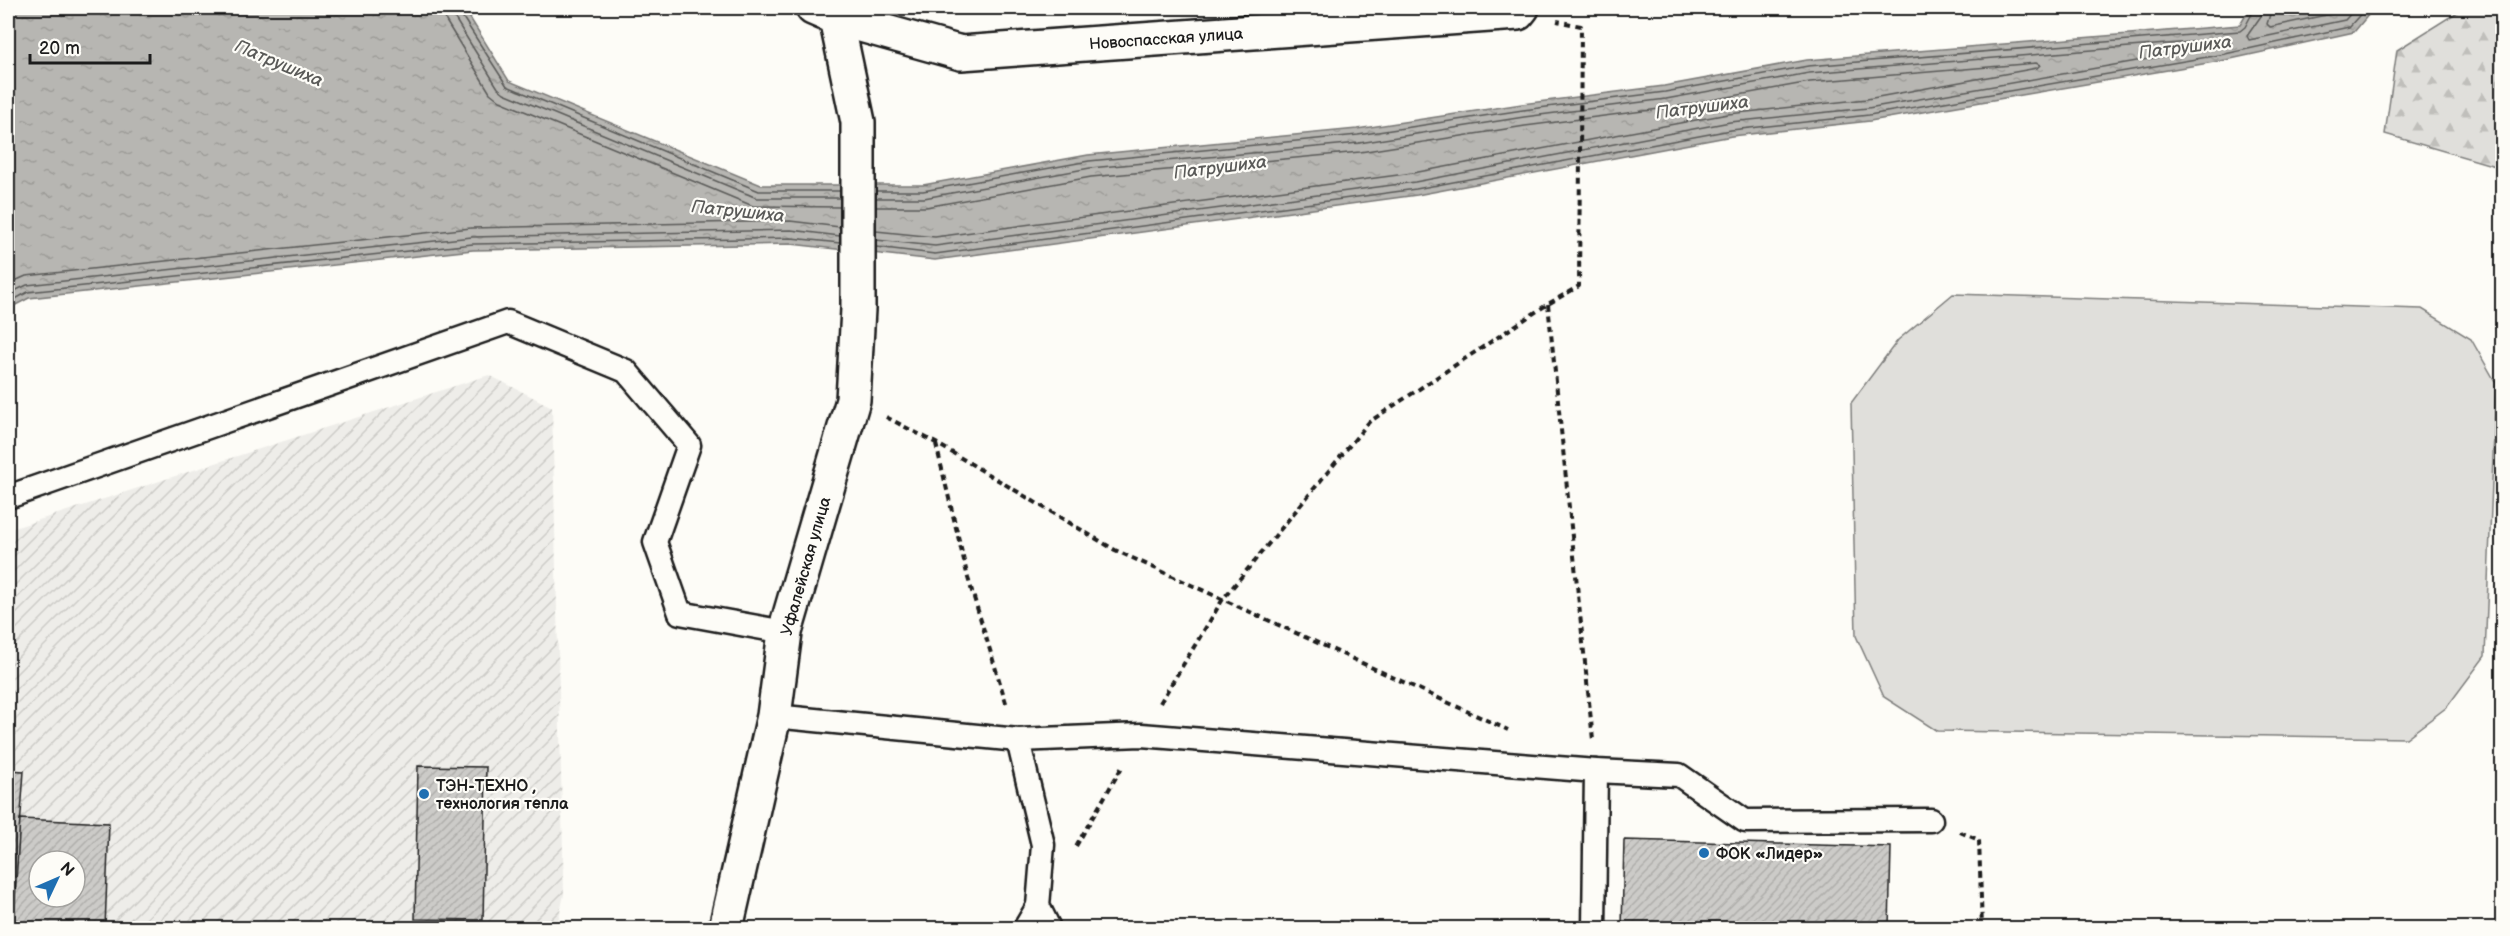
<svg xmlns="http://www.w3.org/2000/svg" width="2510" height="936" font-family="'Balsamiq Sans',sans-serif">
<defs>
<pattern id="industrial-furrows" width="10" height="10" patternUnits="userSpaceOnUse" patternTransform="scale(1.5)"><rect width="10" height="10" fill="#eeede9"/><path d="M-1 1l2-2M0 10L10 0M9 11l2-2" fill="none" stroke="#cccbc7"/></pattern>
<pattern id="forest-firs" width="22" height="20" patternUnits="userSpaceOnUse" patternTransform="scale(1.5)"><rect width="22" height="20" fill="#e0dfdb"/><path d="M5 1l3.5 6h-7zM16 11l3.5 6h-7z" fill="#c0bfbb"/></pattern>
<pattern id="water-ripples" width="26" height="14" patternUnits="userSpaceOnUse" patternTransform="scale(1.5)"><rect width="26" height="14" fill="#b7b6b2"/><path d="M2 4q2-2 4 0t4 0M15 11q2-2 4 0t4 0" fill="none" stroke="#9d9c98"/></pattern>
<pattern id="building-hatch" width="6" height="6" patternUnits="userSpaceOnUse" patternTransform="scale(1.5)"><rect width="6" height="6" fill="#cccbc8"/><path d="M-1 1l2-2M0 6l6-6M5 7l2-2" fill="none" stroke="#afaeab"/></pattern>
</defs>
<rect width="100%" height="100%" fill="#fdfcf7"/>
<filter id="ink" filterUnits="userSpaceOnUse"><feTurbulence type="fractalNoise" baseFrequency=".0167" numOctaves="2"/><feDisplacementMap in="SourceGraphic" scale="12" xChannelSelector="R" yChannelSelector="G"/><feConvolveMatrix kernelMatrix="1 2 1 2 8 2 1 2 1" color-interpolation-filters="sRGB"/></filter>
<g filter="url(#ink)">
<path fill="url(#industrial-furrows)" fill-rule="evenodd" d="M 489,375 L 552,407 L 564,894 L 557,928 L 8,928 L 8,530 ZM 39,861 L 75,861 L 75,897 L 39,897 Z"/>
<polygon fill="#e0dfdb" stroke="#7e7e7c" stroke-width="1.5" points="1953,294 2422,309 2471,339 2496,383 2485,656 2447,707 2406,738 1937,731 1884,697 1856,636 1851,403 1898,340"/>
<polygon fill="url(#forest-firs)" stroke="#7e7e7c" stroke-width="1.5" points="2464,8 2502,8 2502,168 2385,134 2397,50"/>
<polygon fill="url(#water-ripples)" stroke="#797876" stroke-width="1.5" points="8,8 464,8 509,81 761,185 923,185 1088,155 1357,129 1522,104 1664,86 1807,60 2240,25 2250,8 2374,8 2354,32 2226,60 1870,121 1732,136 1417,195 935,260 791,244 473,250 29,298 8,309"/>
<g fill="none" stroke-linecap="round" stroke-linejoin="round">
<g stroke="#5a5a58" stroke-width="1.5">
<polyline points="443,8 446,21 490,93 500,101 753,206 840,207"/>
<polyline points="452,8 454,17 498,88 504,93 757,198 840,198"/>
<polyline points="459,8 460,13 507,86 759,191 840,191"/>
<polyline points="2263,8 2261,16 2247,36 2249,40 2345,20 2356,8"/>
<polyline points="2272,8 2267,24 2270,27 2340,12 2345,8"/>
<polyline points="876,191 923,191 1089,161 1358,135 1523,110 1665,92 1808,66 2240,31 2245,27 2255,8"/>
<polyline points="876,198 924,198 1090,168 1359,143 1524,117 1666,99 1809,73 2228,39 2231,42 2230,45 2223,46 1868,108 1730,122 1415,182 935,246 876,240"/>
<polyline points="876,207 926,207 1091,177 1360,152 1525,126 1667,108 1810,82 2036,63 2040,65 2037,68 1867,99 1728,114 1413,173 935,237 876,231"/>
<polyline points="876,247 935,254 1416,189 1731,130 1869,115 2225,54 2349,27 2366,8"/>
<polyline points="8,284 26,276 471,228 790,221 840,227"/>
<polyline points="8,294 27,285 472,237 791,230 840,236"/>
<polyline points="8,303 28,292 473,244 791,238 840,243"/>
</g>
</g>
<g fill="url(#building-hatch)" stroke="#1c1c1c" stroke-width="1.5" fill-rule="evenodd">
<polygon points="418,766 486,767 483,920 415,919"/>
<polygon points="8,770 24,771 13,928 8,928"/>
<path d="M 20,819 L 109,823 L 105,928 L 13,928 ZM 39,861 L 75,861 L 75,897 L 39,897 Z"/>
<polygon points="1624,840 1891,847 1889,928 1622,928"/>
</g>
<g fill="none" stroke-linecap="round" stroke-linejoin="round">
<defs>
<g id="lane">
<polyline points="8,497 508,322 626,371 689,445 655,542 680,613 785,632"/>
<polyline points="774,716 1018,740 1141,735 1596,771 1679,775 1745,821 1931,820"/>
<polyline points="1018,740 1043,845 1038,906 1049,928"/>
<polyline points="1025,928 1038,906"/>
<polyline points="1594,928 1596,771"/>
</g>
<g id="street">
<polyline points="813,8 836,18 961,53 1518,13 1522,8"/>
<polyline points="726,928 774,716 785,632 853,400 858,309 858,122 836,18"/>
</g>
</defs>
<use href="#lane" stroke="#1c1c1c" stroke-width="27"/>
<use href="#street" stroke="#1c1c1c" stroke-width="38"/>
<g stroke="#1c1c1c" stroke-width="4" stroke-dasharray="6 4.5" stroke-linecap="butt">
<polyline points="1548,304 1593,740"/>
<polyline points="886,417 936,443 1115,550 1508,730"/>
<polyline points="936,444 968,578 1007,706"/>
<polyline points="1160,703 1223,599 1369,422 1548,304 1579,286 1581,26 1557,21"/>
<polyline points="1960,832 1979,840 1982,928"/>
<polyline points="1076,846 1122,767"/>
</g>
<use href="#lane" stroke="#fdfcf7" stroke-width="22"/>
<use href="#street" stroke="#fdfcf7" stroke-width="33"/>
</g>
</g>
<g fill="#1f6fb2" stroke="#fdfcf7" stroke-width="2">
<circle cx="424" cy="794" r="6"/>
<circle cx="1704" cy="853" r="6"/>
</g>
<g text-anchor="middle" stroke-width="4.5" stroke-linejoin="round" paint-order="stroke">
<g font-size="16" fill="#1c1c1c" stroke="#fdfcf7">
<text transform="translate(1166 38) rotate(-4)" y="6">Новоспасская улица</text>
<text transform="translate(805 566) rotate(-74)" y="6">Уфалейская улица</text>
</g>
<g font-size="16" font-weight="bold" fill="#1c1c1c" stroke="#fdfcf7" text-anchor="start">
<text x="436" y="791">ТЭН-ТЕХНО ,<tspan x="436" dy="18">технология тепла</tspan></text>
<text x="1716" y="859">ФОК «Лидер»</text>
</g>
<g font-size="18" font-style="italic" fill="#5a5a58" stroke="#fdfcf7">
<text transform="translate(2185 47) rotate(-7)" y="6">Патрушиха</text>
<text transform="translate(279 63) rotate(23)" y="6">Патрушиха</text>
<text transform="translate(1702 107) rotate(-7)" y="6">Патрушиха</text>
<text transform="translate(1220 167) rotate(-7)" y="6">Патрушиха</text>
<text transform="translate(738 211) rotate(6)" y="6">Патрушиха</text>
</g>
</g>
<rect width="2510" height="936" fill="none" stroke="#fdfcf7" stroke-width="30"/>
<rect x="15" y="15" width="2480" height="906" fill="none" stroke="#1c1c1c" stroke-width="2" filter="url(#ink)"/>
<g transform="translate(57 879) rotate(46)"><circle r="28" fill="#fdfcf7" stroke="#a3a29f" stroke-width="1.5"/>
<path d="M0-4.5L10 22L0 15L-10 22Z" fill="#1f6fb2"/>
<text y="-9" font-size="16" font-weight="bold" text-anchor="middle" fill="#1c1c1c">N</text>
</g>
<path d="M30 54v9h120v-9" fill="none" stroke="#1c1c1c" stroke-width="3"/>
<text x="39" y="54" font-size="18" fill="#1c1c1c" stroke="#fdfcf7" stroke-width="4.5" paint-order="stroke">20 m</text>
</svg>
